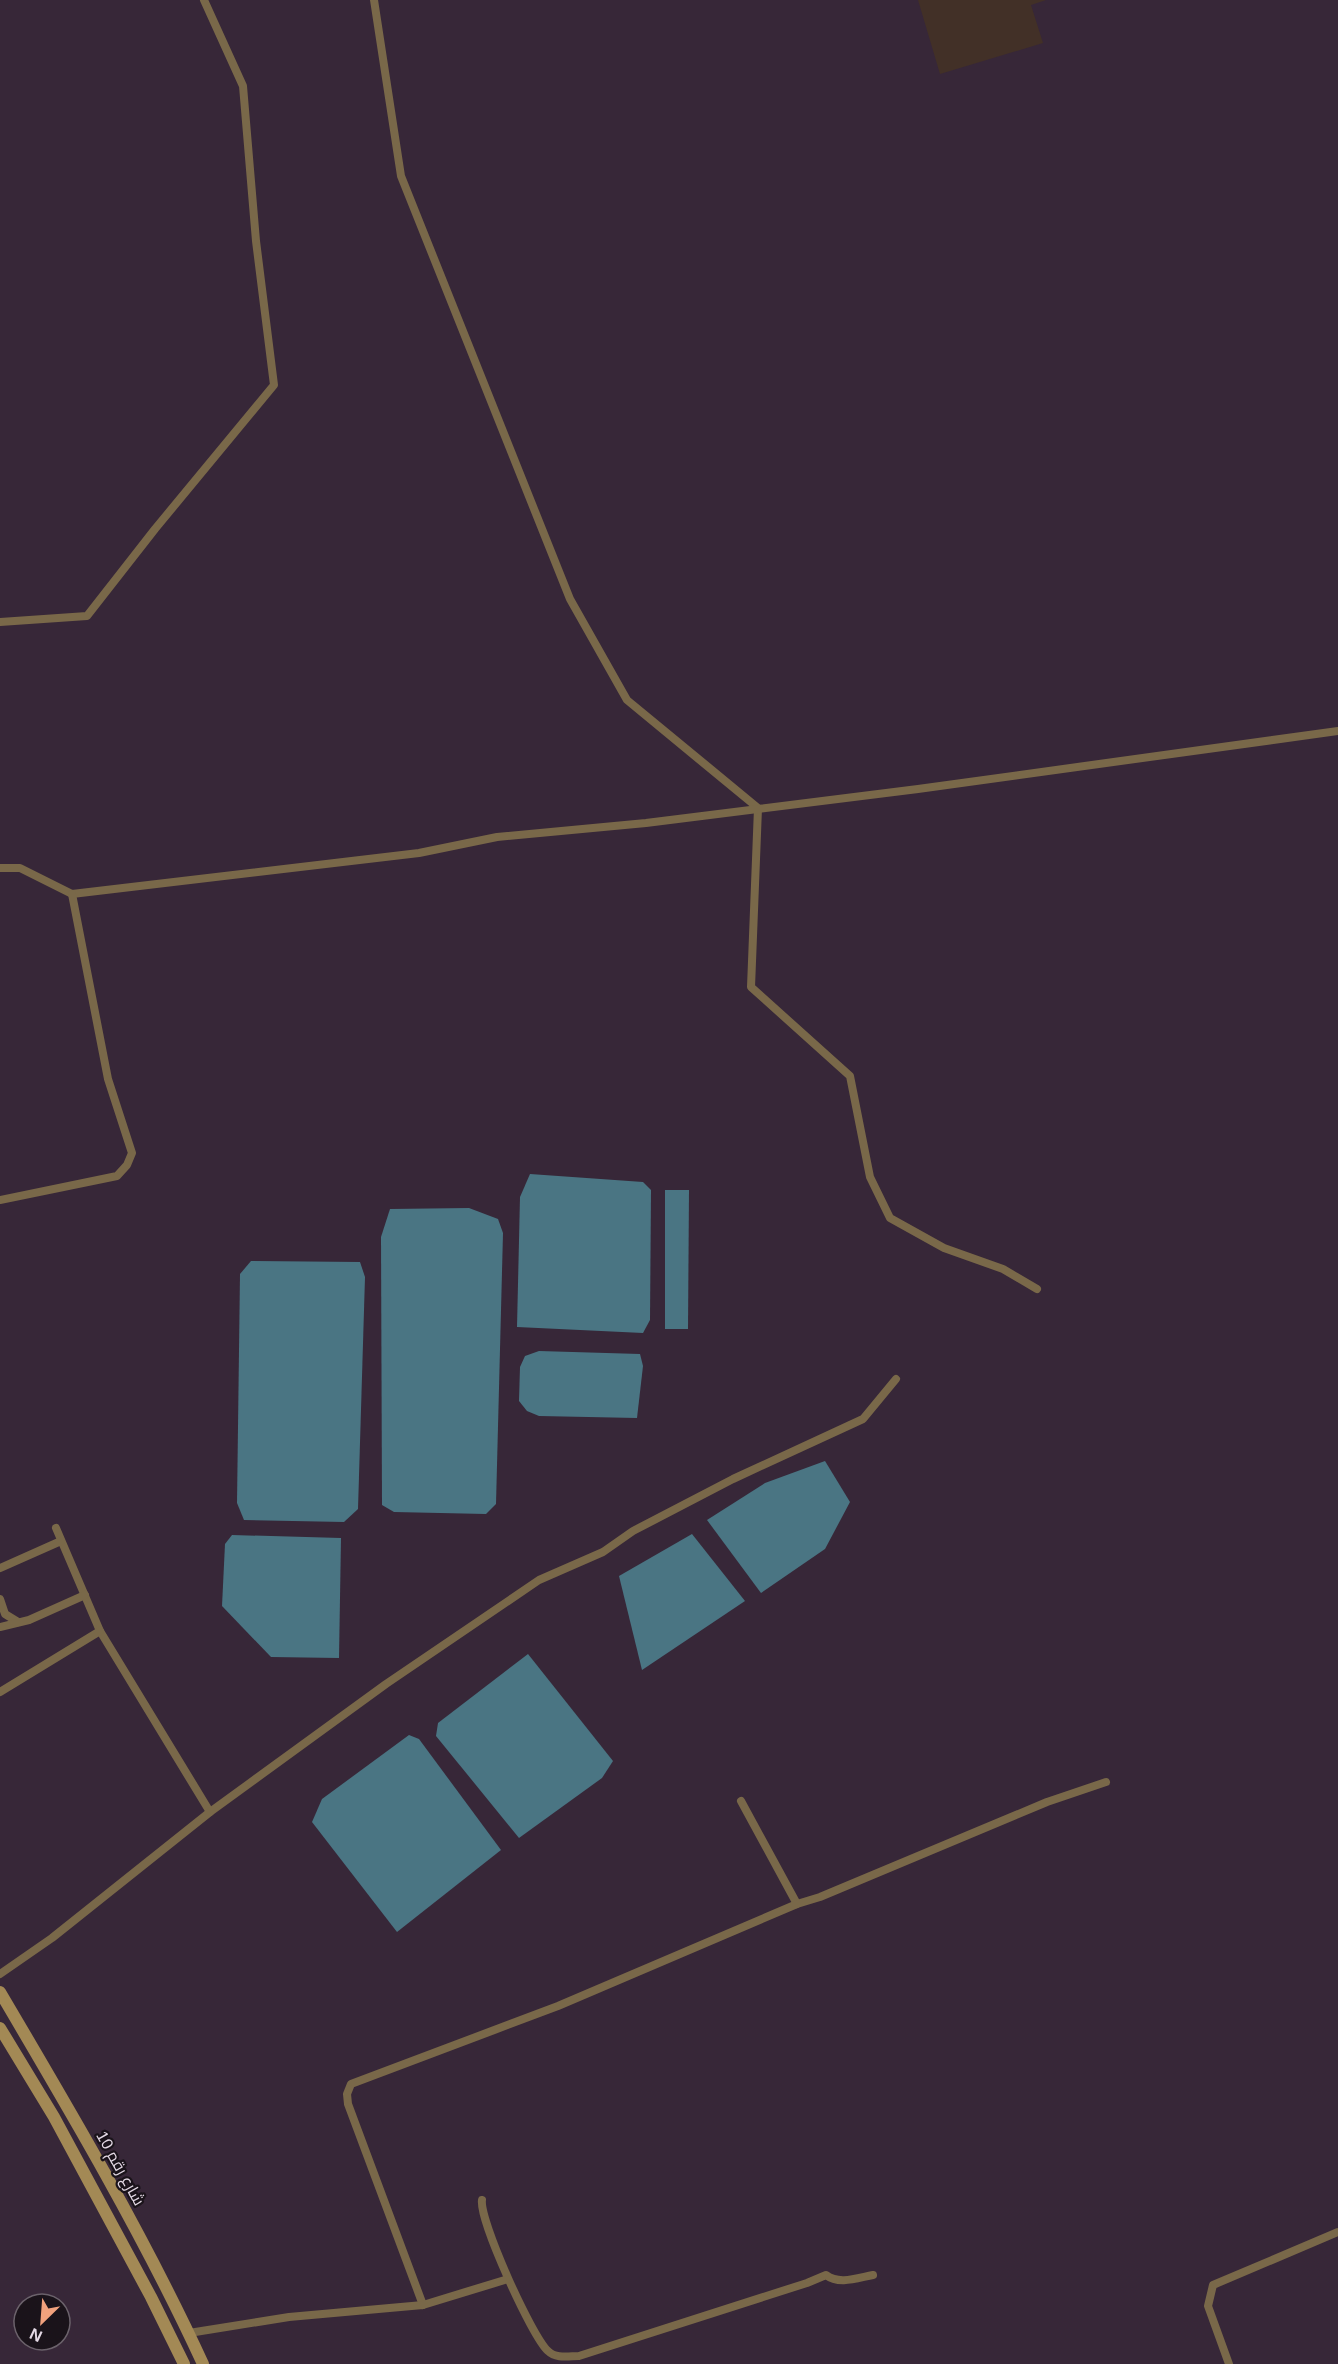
<svg xmlns="http://www.w3.org/2000/svg" width="1338" height="2364" font-family="Helvetica,Cairo,sans-serif">
<rect width="100%" height="100%" fill="#372738"/>
<polygon fill="#423027" points="918,0 1046,0 1031,5 1043,43 940,74"/>
<g fill="#4a7583">
<polygon points="530,1174 643,1182 651,1190 650,1320 643,1333 517,1327 520,1197"/>
<polygon points="665,1190 689,1190 688,1329 665,1329"/>
<polygon points="469,1208 498,1219 503,1233 496,1504 486,1514 394,1512 382,1505 381,1237 390,1209"/>
<polygon points="251,1261 360,1262 365,1277 358,1509 344,1522 244,1520 237,1503 240,1274"/>
<polygon points="539,1351 640,1354 643,1366 637,1418 539,1416 527,1411 519,1401 520,1367 525,1356"/>
<polygon points="825,1461 850,1502 825,1549 761,1593 707,1520 765,1483"/>
<polygon points="692,1534 745,1601 642,1670 619,1576"/>
<polygon points="232,1535 341,1538 339,1658 271,1657 222,1606 225,1544"/>
<polygon points="528,1654 613,1761 602,1778 519,1838 436,1736 438,1723"/>
<polygon points="409,1735 419,1739 501,1850 397,1932 312,1822 322,1799"/>
</g>
<g fill="none" stroke-linecap="round" stroke-linejoin="round">
<g stroke="#796849" stroke-width="8">
<polyline points="374,0 401,176 570,599 627,700 758,808 751,987 850,1076 870,1177 890,1218 944,1248 1003,1269 1037,1289"/>
<polyline points="0,622 87,616 155,529 274,385 256,241 243,86 204,0"/>
<polyline points="0,868 20,868 72,894 419,853 497,837 646,823 918,789 1338,731"/>
<polyline points="0,1200 117,1176 127,1165 132,1153 108,1079 72,894"/>
<polyline points="56,1528 100,1631 210,1812"/>
<polyline points="0,1568 61,1541"/>
<polyline points="0,1599 5,1614 18,1622"/>
<polyline points="0,1627 29,1620 85,1595"/>
<polyline points="0,1692 100,1631"/>
<polyline points="741,1801 797,1904"/>
<polyline points="0,1974 52,1938 210,1812 386,1684 539,1580 603,1552 633,1531 733,1479 863,1419 896,1379"/>
<path d="M 482,2200 C 479,2220 532,2337 548,2351 C 556,2359 569,2356 579,2356 L 807,2283 L 826,2275 C 839,2285 857,2278 873,2275"/>
<polyline points="423,2305 348,2104 347,2094 351,2084 558,2006 797,1904 820,1897 1047,1802 1106,1782"/>
<polyline points="189,2333 289,2317 423,2305 508,2279"/>
<polyline points="1229,2364 1208,2306 1213,2285 1338,2232"/>
</g>
<g stroke="#a38955" stroke-width="12">
<path d="M 0,1992 C 72,2114 144,2236 203,2364"/>
<polyline points="0,2028 54,2117 151,2297 184,2364"/>
</g>
</g>
<g text-anchor="middle" stroke-width="4.5" stroke-linejoin="round" paint-order="stroke">
<g font-size="16" fill="#e4d9e5" stroke="#1a131a">
<text transform="translate(121 2168) rotate(61)" y="6">شارع رقم 10</text>
</g>
</g>
<g transform="translate(42 2322) rotate(205)"><circle r="28" fill="#1a131a" stroke="#6b626b" stroke-width="1.5"/>
<path d="M0-4.5L10 22L0 15L-10 22Z" fill="#f1a17d"/>
<text y="-9" font-size="16" font-weight="bold" text-anchor="middle" fill="#e4d9e5">N</text>
</g>
</svg>
